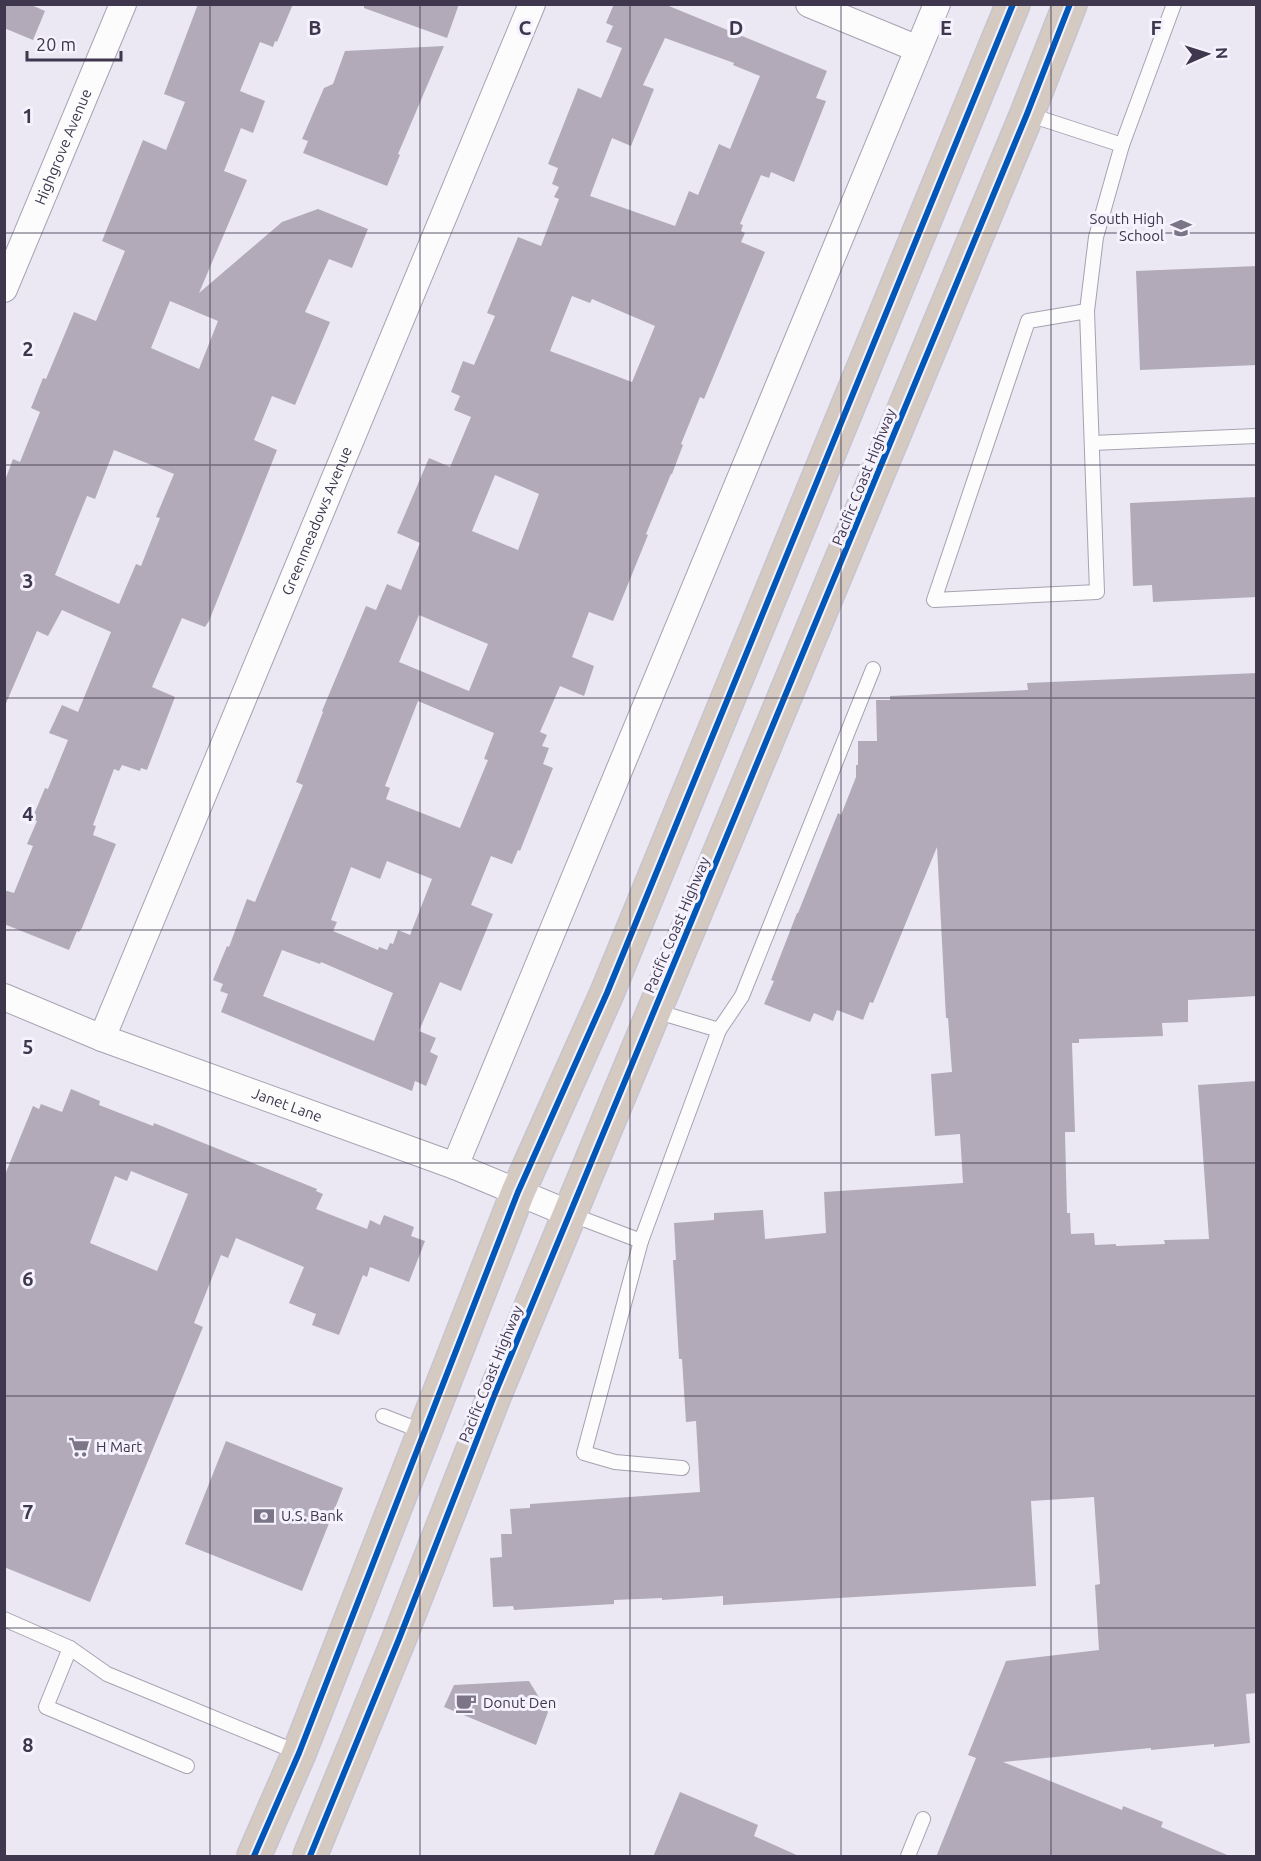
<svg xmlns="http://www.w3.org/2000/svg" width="1261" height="1861" font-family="Ubuntu,sans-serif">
<rect width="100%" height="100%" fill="#ebe8f4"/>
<g fill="#b2aab8" fill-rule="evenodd">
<polygon points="4,4 29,4 45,11 33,40 4,28"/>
<path d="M 198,4 L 293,4 L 277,42 L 275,41 L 273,47 L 260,42 L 240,91 L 265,101 L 253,133 L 241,128 L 224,171 L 247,180 L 199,293 L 282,222 L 318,209 L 368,229 L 352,268 L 329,259 L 305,312 L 330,322 L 295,405 L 272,396 L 254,440 L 277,450 L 209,621 L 205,627 L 182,618 L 152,687 L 175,697 L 147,770 L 141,768 L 140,771 L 122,765 L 119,771 L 114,769 L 93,825 L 96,826 L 93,835 L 116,844 L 82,928 L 79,932 L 77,931 L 69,950 L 4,924 L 4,890 L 14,893 L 33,846 L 27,844 L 37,821 L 32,819 L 45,788 L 48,789 L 68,740 L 49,733 L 62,705 L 78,712 L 111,632 L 62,610 L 48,636 L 37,631 L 4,708 L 4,483 L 13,459 L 20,462 L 40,412 L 31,408 L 43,378 L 46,379 L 74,312 L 96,321 L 125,251 L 102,241 L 143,140 L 166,150 L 185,102 L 164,94 ZM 170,301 L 218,321 L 199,369 L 151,348 ZM 114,450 L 174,474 L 156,517 L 160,518 L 141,566 L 136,564 L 119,604 L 55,575 L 87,496 L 95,499 Z"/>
<polygon points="364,4 459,4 447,38 364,8"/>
<path d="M 614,4 L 664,4 L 827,71 L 816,98 L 826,101 L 794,182 L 771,172 L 769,178 L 761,175 L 740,224 L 743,225 L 741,231 L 745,233 L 741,242 L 765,252 L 704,399 L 700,397 L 681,444 L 683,445 L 672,474 L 671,474 L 646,534 L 648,535 L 613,621 L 589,612 L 572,657 L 594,666 L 584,696 L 560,686 L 540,732 L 547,735 L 542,746 L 549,748 L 543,764 L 553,768 L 520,851 L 518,850 L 512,864 L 491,856 L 471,905 L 493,914 L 461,991 L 440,982 L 419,1031 L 436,1038 L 430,1052 L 438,1056 L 426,1086 L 415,1081 L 412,1091 L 221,1012 L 228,994 L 220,991 L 223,984 L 213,980 L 227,946 L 229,947 L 247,899 L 255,902 L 303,785 L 296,782 L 323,712 L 322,711 L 366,606 L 376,610 L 387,584 L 401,590 L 420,543 L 397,533 L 429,458 L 450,467 L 471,417 L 454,410 L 460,396 L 451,392 L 463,361 L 474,365 L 495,316 L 487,313 L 518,237 L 541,246 L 559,199 L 554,197 L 559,187 L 552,184 L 558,168 L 548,164 L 578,88 L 601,98 L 622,48 L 606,42 L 613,26 L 606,23 ZM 665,38 L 734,63 L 733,65 L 760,76 L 730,149 L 719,144 L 698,195 L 689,191 L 675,226 L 590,196 L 612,138 L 631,146 L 654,89 L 643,85 ZM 572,296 L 590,303 L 592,299 L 655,326 L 632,382 L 550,351 ZM 495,475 L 539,494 L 518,550 L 472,531 ZM 419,615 L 488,644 L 469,691 L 399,662 ZM 418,701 L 494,733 L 484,759 L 488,760 L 460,828 L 386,799 L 390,788 L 385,786 ZM 387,861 L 432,879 L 410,935 L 398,930 L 393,944 L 390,943 L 387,950 L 379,947 L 378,950 L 333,931 L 337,922 L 331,920 L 351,867 L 380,879 ZM 282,950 L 320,964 L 321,962 L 393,993 L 374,1041 L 263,996 Z"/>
<polygon points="444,46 398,154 400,155 387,186 303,153 308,141 302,139 324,88 333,84 345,51"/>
<polygon points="1257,266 1257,365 1140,370 1136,271"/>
<polygon points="1257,497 1257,597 1153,602 1152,585 1133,586 1130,503"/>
<polygon points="1257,673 1257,996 1188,1000 1188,1022 1162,1023 1163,1036 1079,1039 1079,1043 1072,1043 1075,1132 1065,1132 1067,1213 1070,1213 1071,1234 1094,1233 1095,1245 1116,1244 1116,1246 1165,1244 1164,1240 1209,1239 1198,1085 1257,1081 1257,1693 1246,1694 1250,1743 1214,1747 1214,1744 1151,1750 1151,1748 1003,1762 1122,1810 1123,1806 1163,1822 1161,1827 1232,1857 936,1857 976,1758 968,1755 1006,1661 1099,1650 1095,1585 1100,1584 1094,1497 1031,1501 1036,1586 723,1605 723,1596 662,1600 662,1598 614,1600 614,1604 514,1610 513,1606 493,1607 490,1558 502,1557 501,1534 512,1534 510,1509 530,1508 530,1504 700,1492 696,1421 686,1422 682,1359 679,1359 673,1260 676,1260 674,1223 714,1220 714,1213 763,1210 765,1239 826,1233 824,1192 963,1183 960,1134 935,1136 931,1074 952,1072 948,1018 946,1018 937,847 873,1003 870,1002 863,1020 837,1010 833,1021 814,1013 810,1022 764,1004 774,981 771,980 797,913 798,913 838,813 841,815 856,777 856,765 858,765 858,741 877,741 876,700 890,700 890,696 1028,690 1027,683"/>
<path d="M 71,1089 L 100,1101 L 99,1105 L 153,1126 L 154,1123 L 317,1189 L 316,1191 L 323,1194 L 316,1209 L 367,1229 L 370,1220 L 380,1225 L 384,1215 L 414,1227 L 411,1236 L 425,1241 L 409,1282 L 370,1267 L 367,1277 L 363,1275 L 339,1335 L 312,1325 L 316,1314 L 289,1303 L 304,1267 L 236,1238 L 228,1258 L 221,1255 L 194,1323 L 203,1327 L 90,1602 L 4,1567 L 4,1177 L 33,1106 L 39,1109 L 41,1104 L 62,1112 ZM 131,1171 L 188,1194 L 157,1271 L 90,1243 L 115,1176 L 127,1181 Z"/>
<polygon points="226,1441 343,1488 302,1591 185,1544"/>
<polygon points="529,1681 548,1712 536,1745 444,1707 454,1685"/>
<polygon points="680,1792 758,1825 754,1836 801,1857 653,1857"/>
</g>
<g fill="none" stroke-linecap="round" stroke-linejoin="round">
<defs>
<g id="lane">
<polyline points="1027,114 1122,145"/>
<polyline points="1087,311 1028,321 934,600 1097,592 1087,311 1096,237 1122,145 1174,4"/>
<polyline points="1092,443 1256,436"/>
<polyline points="655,1011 719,1030 742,996 873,669"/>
<polyline points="570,1214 641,1241"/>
<polyline points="383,1416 424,1432"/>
<polyline points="682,1468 615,1462 584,1453 641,1241 719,1030"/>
<polyline points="4,1619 70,1648 107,1674 299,1753"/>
<polyline points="70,1648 46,1707 187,1766"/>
<polyline points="908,1856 923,1819"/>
</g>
<g id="street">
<polyline points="809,4 918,49"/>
<path id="s1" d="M 4,289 L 123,4"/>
<path id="s2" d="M 4,997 L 102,1038 L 455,1166 L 570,1214"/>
<path id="s3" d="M 102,1038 L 532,4"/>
<polyline points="455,1166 937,4"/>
</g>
<g id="highway">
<polyline points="254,1856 299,1753 518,1192 607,993 1013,4"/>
<polyline points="310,1856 399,1639 494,1396 1027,114 1070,4"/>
</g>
</defs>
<use href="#lane" stroke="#a6a2b0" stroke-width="16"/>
<use href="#street" stroke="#a6a2b0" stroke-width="28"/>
<use href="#highway" stroke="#c6c4cd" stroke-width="36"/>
<use href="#lane" stroke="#fcfcfd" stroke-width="14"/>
<use href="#street" stroke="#fcfcfd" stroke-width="26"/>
<use href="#highway" stroke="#d5cac2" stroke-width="33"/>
<defs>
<g id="cycleway">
<polyline points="254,1856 299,1753 518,1192 607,993 1013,4"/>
<polyline points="310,1856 399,1639 494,1396 1027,114 1070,4"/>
</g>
</defs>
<use href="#cycleway" stroke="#f5f2fd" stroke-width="10"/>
<use href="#cycleway" stroke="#0057b8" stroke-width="6"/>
</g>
<path fill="none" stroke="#3e374d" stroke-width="1.5" stroke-opacity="0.55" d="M 210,4 L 210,1856M 420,4 L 420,1856M 630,4 L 630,1856M 841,4 L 841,1856M 1051,4 L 1051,1856M 4,233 L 1256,233M 4,465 L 1256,465M 4,698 L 1256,698M 4,930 L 1256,930M 4,1163 L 1256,1163M 4,1396 L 1256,1396M 4,1628 L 1256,1628"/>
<defs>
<symbol id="school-bare" viewBox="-9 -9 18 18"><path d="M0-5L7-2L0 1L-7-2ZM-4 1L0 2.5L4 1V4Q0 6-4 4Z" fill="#7b7587" stroke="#f5f2fd" stroke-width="2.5" paint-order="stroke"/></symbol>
<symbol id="supermarket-bare" viewBox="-9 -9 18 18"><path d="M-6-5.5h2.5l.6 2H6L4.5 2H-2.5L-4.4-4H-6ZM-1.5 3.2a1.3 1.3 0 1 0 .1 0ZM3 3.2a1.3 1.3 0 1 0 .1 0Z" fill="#7b7587" stroke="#f5f2fd" stroke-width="2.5" paint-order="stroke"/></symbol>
<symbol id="bank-bare" viewBox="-9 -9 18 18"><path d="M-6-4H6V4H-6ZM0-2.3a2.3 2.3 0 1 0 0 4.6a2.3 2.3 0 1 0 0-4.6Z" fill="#7b7587" stroke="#f5f2fd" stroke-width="2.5" paint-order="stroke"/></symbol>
<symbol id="cafe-bare" viewBox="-9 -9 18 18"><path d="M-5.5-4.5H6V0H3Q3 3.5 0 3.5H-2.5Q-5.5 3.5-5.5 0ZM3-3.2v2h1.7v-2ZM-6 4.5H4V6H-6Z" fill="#7b7587" stroke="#f5f2fd" stroke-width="2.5" paint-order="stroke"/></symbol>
</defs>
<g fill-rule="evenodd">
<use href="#school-bare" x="1166" y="213" width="30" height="30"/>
<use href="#supermarket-bare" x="64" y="1432" width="30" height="30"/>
<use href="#bank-bare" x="249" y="1501" width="30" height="30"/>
<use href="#cafe-bare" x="451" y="1688" width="30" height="30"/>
</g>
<g text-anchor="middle" stroke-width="6" stroke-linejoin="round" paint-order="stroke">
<g font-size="15" fill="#3e374d" stroke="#f5f2fd">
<text dy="5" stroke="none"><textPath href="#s1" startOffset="154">Highgrove Avenue</textPath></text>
<text transform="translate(864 477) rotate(-68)" y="5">Pacific Coast Highway</text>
<text dy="5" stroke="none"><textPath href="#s3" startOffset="560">Greenmeadows Avenue</textPath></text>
<text transform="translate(677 925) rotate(-67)" y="5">Pacific Coast Highway</text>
<text dy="5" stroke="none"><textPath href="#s2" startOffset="303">Janet Lane</textPath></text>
<text transform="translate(491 1374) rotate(-68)" y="5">Pacific Coast Highway</text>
</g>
<g font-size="15" fill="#3e374d" stroke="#f5f2fd" text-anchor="start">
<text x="1164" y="224" text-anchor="end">South High<tspan x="1164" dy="17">School</tspan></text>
<text x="96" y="1452">H Mart</text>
<text x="281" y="1521">U.S. Bank</text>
<text x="483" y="1708">Donut Den</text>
</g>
</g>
<g font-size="20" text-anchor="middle" font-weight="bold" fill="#3e374d" stroke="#f5f2fd" stroke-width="6" stroke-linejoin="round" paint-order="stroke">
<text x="315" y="35">B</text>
<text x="525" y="35">C</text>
<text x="736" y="35">D</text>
<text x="946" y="35">E</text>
<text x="1156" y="35">F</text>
<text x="28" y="123">1</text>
<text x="28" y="356">2</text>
<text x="28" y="588">3</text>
<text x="28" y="821">4</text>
<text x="28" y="1054">5</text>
<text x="28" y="1286">6</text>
<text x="28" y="1519">7</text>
<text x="28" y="1752">8</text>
</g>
<rect width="1261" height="1861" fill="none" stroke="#3e374d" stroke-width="12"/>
<g transform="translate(1207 54) rotate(87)" stroke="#f5f2fd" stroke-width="4.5" paint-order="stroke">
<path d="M0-4.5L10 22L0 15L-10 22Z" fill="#3e374d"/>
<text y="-9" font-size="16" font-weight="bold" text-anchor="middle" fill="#3e374d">N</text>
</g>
<path d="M27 51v9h94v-9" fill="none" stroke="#3e374d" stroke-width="3"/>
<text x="36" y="51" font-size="18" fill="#3e374d" stroke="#f5f2fd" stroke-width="4.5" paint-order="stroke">20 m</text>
</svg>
